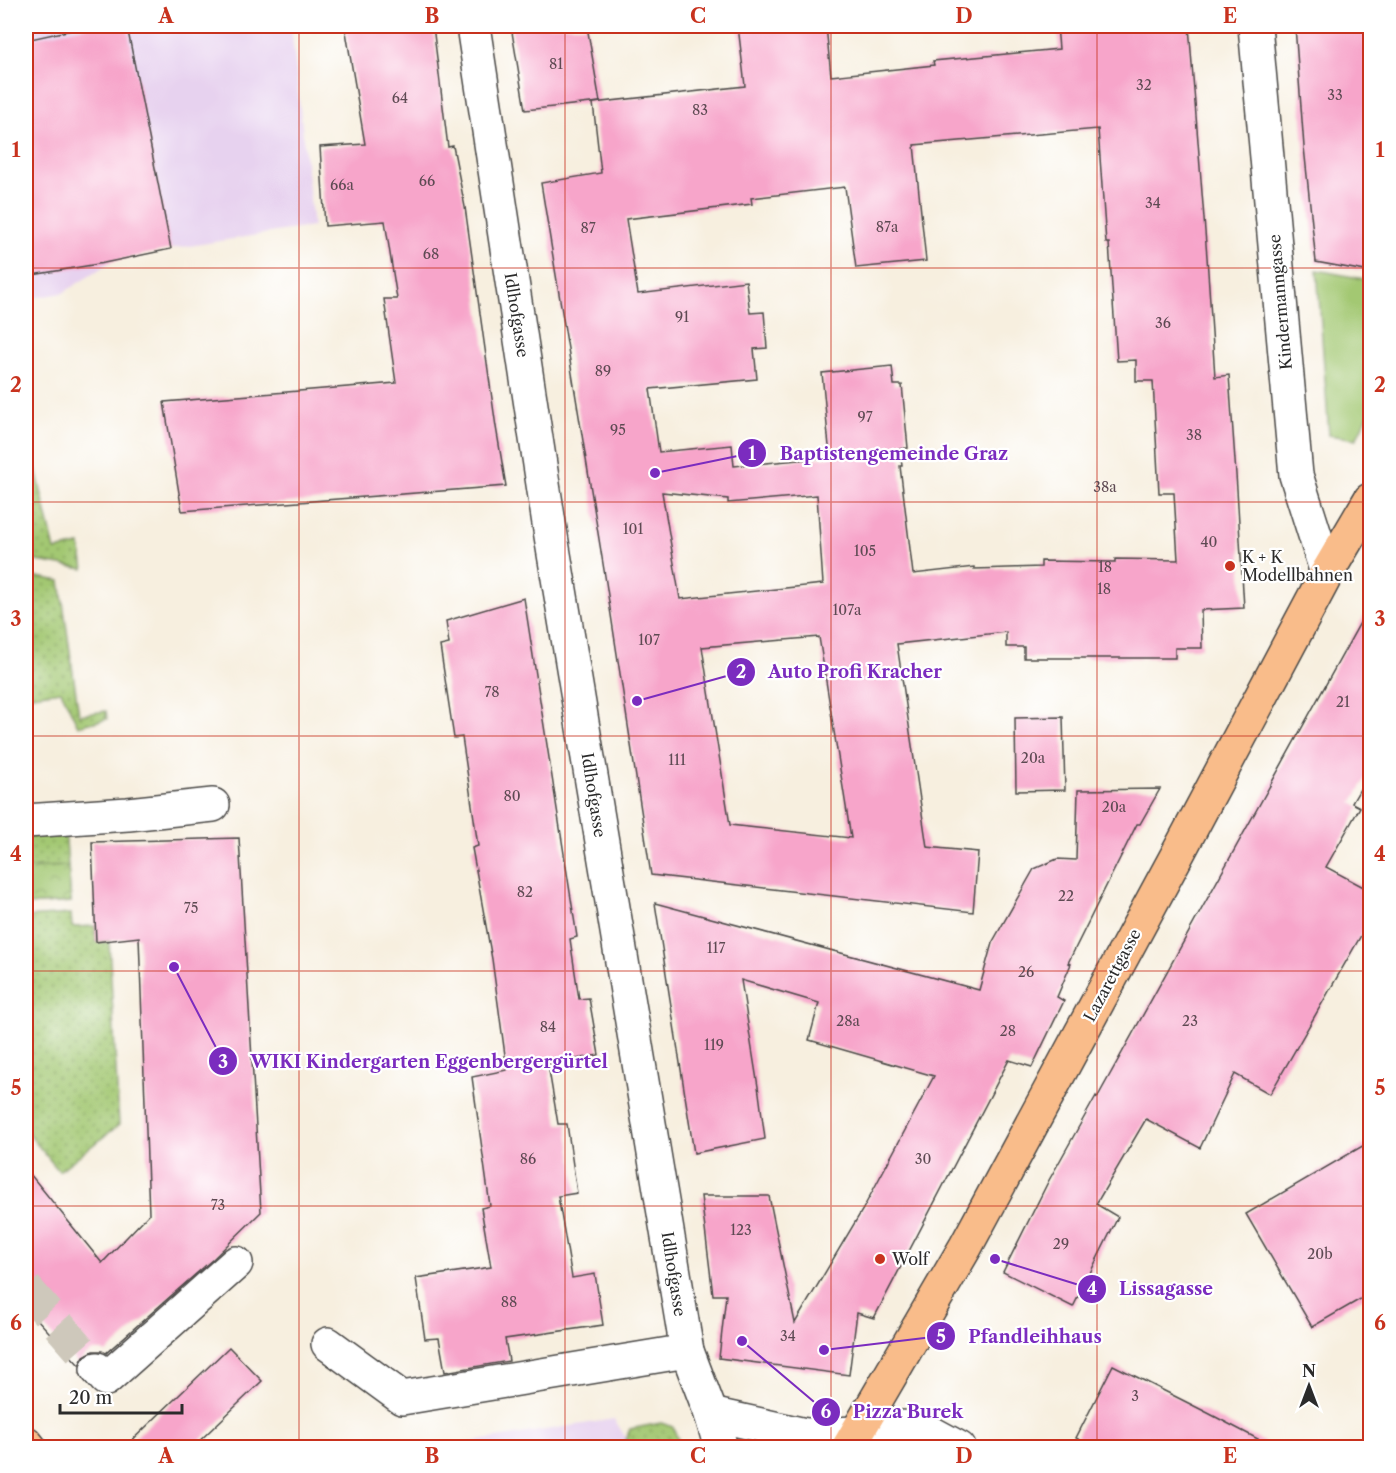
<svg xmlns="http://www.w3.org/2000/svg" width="1396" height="1473" font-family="'Libre Caslon Text',serif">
<defs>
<pattern id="grass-dots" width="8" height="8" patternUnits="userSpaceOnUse" patternTransform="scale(1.5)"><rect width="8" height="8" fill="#a3c872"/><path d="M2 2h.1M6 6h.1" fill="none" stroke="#85a35e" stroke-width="1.8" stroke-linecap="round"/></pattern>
<pattern id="park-crowns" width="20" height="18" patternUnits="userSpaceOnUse" patternTransform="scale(1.5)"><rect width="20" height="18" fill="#a3c872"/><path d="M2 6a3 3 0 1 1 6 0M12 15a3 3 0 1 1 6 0" fill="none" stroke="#85a35e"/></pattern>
</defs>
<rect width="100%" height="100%" fill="#fff"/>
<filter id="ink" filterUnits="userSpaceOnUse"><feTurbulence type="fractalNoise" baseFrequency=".0167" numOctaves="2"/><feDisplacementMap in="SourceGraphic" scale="12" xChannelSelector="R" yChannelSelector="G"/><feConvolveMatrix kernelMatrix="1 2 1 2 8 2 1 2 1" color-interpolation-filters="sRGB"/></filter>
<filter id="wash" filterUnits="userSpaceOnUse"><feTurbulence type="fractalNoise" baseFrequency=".008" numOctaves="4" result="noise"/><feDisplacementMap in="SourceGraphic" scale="24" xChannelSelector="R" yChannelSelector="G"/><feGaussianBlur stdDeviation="1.35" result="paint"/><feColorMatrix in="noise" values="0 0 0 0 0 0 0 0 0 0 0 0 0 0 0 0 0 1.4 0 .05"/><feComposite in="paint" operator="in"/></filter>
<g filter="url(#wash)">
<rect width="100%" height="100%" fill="#f7efdf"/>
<g fill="#e7d2ef">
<polygon points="26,26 291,26 313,226 171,249 112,261 63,293 26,299"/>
<polygon points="614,1419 626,1438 627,1447 411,1448 446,1446"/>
</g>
<g fill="url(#grass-dots)" stroke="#677a4e" stroke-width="1.5">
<polygon points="34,461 55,550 80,545 84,569 26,559 26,462"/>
<polygon points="26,575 60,581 79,715 106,711 107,719 78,726 61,691 26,696"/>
<polygon points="65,829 71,902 26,905 26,832"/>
<polygon points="71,914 72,927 95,926 96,942 109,941 119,1125 59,1171 26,1131 26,917"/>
<polygon points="661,1423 673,1427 681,1447 627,1447 626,1438 630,1429"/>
</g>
<polygon fill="url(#park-crowns)" stroke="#677a4e" stroke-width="1.5" points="68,866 71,902 26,905 26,868"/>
<polygon fill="#a3c872" stroke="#677a4e" stroke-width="1.5" points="1317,270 1370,280 1370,411 1356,439 1329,435"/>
<g id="blocks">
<g fill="#f7a5ca" fill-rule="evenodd">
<polygon points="90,26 127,26 171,249 104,263 26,276 26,40"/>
<polygon points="345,26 433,26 448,147 453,146 465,207 496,427 506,486 182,511 164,402 396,383 384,299 397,299 385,221 325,226 320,147 365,144"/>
<polygon points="511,26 587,26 600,102 525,110"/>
<path d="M 738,26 L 826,26 L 831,76 L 934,65 L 933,61 L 1059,49 L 1057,26 L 1189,26 L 1207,257 L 1215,377 L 1229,375 L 1237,489 L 1244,608 L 1201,610 L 1202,648 L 1175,648 L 1175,658 L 1024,658 L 1024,647 L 1006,647 L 1006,632 L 897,644 L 927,847 L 978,852 L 973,912 L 651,875 L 605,576 L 541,183 L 601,173 L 593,103 L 745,86 ZM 1098,129 L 1106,243 L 1109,243 L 1117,361 L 1136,360 L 1136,381 L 1153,381 L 1159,493 L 1174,493 L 1178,560 L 1115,559 L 1115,562 L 1041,561 L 1041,567 L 974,569 L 974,567 L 913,574 L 900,466 L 902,466 L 900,449 L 908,448 L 902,385 L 894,385 L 892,366 L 822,373 L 830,457 L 734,466 L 732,445 L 659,452 L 650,389 L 757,379 L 754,349 L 767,348 L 764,312 L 750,313 L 746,281 L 638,294 L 626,219 L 752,204 L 751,198 L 845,187 L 856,268 L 926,261 L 914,145 ZM 662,492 L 728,499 L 728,503 L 817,495 L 823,584 L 680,599 ZM 819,637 L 851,838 L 730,825 L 702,647 Z"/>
<polygon points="1295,26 1371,26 1371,272 1316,262 1304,147"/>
<polygon points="524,598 577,937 570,939 579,999 589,998 599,1055 548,1064 558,1124 567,1124 577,1193 558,1196 572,1278 595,1274 603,1325 505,1339 509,1361 445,1372 439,1338 425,1339 416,1278 491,1267 481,1208 490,1206 472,1077 507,1070 492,959 472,848 478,846 462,737 454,738 440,646 449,644 446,621"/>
<polygon points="1371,603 1371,770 1352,803 1360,807 1326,867 1371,891 1371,918 1270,1094 1235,1074 1200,1148 1146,1119 1096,1204 1118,1217 1073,1307 1003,1272 1048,1182 1096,1096 1097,1098"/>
<polygon points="1063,717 1065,790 1016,791 1015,718"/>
<polygon points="1160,789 1140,824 1137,824 1068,963 1071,964 1057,997 1064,1001 1032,1067 1009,1060 874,1318 857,1313 849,1375 719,1358 726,1295 713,1295 701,1196 769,1196 795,1323 863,1209 934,1076 809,1040 819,1003 741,980 759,1093 765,1139 694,1153 655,903 979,990 992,943 1034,869 1057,859 1076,860 1078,790"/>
<polygon points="239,838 261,1212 213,1259 106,1353 102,1351 93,1351 84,1356 79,1365 26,1307 26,1169 102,1263 149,1214 139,937 96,942 92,842"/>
<polygon points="1371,1141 1371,1293 1312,1327 1246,1214"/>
<polygon points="229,1347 262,1381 192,1448 124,1448"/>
<polygon points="1113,1365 1208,1413 1275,1448 1095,1448 1076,1438"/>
</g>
</g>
</g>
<g filter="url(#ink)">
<use href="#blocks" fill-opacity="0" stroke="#4a4846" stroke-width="1.5"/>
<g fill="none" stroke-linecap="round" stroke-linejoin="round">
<polyline stroke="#cec8bb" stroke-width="33" stroke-dasharray="33 16" stroke-linecap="butt" points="26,1288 97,1369"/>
<defs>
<g id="minor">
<polyline points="473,26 550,530 687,1351 711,1414 721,1448"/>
<polyline points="1255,26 1296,475 1327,573"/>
<polyline points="26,821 128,814 213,805"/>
<polyline points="328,1344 402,1398 687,1351"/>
<polyline points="97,1369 106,1379 236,1263"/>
<polyline points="711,1414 806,1435 856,1433 899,1427 922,1428 959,1448"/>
</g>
<g id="major">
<polyline points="26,1443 30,1448"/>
<polyline points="848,1448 966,1246 1176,857 1327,573 1370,500"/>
</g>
</defs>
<use href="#minor" stroke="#4a4846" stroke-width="36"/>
<use href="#major" stroke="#4a4846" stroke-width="36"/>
<use href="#minor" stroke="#fff" stroke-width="33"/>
<use href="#major" stroke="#f9bc8a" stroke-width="33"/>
</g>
</g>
<path fill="none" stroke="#c8321e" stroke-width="1.5" stroke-opacity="0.55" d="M 299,26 L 299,1448M 565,26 L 565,1448M 831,26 L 831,1448M 1097,26 L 1097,1448M 26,268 L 1370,268M 26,502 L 1370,502M 26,736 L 1370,736M 26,971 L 1370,971M 26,1206 L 1370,1206"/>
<g fill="#c8321e" stroke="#fff" stroke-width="2">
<circle cx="1230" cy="566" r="6"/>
<circle cx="880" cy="1259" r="6"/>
</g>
<g text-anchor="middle" stroke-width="4.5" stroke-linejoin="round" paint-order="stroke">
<g font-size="14" fill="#5e4a53">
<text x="556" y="69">81</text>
<text x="1144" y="90">32</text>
<text x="1335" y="100">33</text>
<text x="400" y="103">64</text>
<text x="700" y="115">83</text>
<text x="427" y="186">66</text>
<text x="342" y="190">66a</text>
<text x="1153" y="208">34</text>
<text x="887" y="232">87a</text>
<text x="588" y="233">87</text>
<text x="431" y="259">68</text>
<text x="682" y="322">91</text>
<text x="1163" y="328">36</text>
<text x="603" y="376">89</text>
<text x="865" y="422">97</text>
<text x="618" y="435">95</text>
<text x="1194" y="440">38</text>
<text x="1105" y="492">38a</text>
<text x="633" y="534">101</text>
<text x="1209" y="547">40</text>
<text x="865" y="556">105</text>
<text x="1105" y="572">18</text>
<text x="1104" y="594">18</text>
<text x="847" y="615">107a</text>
<text x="649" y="645">107</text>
<text x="492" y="697">78</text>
<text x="1343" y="707">21</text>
<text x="1033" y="763">20a</text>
<text x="677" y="765">111</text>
<text x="512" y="801">80</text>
<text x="1114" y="812">20a</text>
<text x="525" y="897">82</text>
<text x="1066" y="901">22</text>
<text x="191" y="913">75</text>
<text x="716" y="953">117</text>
<text x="1026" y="977">26</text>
<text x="848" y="1026">28a</text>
<text x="1190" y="1026">23</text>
<text x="548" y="1032">84</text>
<text x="1008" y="1036">28</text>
<text x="714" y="1050">119</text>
<text x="528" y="1164">86</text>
<text x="923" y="1164">30</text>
<text x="218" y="1210">73</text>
<text x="741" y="1235">123</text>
<text x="1061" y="1249">29</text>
<text x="1320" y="1259">20b</text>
<text x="509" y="1307">88</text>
<text x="788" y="1341">34</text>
<text x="1135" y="1401">3</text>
</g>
<g font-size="16" fill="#2b2b2b" stroke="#fff">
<text transform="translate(1280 302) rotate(-95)" y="6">Kindermanngasse</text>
<text transform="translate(517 315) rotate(81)" y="6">Idlhofgasse</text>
<text transform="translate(594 795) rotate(81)" y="6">Idlhofgasse</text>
<text transform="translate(1112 975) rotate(-62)" y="6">Lazarettgasse</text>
<text transform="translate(674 1274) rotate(81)" y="6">Idlhofgasse</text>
</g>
<g font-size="16" fill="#2b2b2b" stroke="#fff" text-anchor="start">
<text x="1242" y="563">K + K<tspan x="1242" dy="18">Modellbahnen</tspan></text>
<text x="892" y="1265">Wolf</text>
</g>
</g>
<path fill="none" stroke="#7b2cbf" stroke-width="2" d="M655 473L752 453M637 701L741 672M174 967L223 1061M995 1259L1092 1289M824 1350L941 1336M742 1341L826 1412"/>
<g fill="#7b2cbf" stroke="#fff" stroke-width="2">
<circle cx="655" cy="473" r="6"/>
<circle cx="637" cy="701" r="6"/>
<circle cx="174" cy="967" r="6"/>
<circle cx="995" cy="1259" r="6"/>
<circle cx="824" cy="1350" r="6"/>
<circle cx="742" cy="1341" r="6"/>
<circle cx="752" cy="453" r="15"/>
<circle cx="741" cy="672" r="15"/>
<circle cx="223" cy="1061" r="15"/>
<circle cx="1092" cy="1289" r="15"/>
<circle cx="941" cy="1336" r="15"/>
<circle cx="826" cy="1412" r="15"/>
</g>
<g font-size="18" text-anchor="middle" font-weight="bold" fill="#fff">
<text x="752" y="460">1</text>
<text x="741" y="678">2</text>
<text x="223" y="1068">3</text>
<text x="1092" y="1295">4</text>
<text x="941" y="1343">5</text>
<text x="826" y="1418">6</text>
</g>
<g font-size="18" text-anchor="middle" font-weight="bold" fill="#7b2cbf" stroke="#fff" stroke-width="4.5" stroke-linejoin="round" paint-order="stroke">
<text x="894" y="460">Baptistengemeinde Graz</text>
<text x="855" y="678">Auto Profi Kracher</text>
<text x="429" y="1068">WIKI Kindergarten Eggenbergergürtel</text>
<text x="1166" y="1295">Lissagasse</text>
<text x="1035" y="1343">Pfandleihhaus</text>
<text x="908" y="1418">Pizza Burek</text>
</g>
<rect width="1396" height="1473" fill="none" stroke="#fff" stroke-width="66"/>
<g transform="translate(1309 1386)" stroke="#ffffff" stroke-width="4.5" paint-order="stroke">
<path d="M0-4.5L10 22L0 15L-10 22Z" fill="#2b2b2b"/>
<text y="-9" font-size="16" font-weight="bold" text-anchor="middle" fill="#2b2b2b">N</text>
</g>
<path d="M60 1404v9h122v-9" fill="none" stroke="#2b2b2b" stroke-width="3"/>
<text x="69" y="1404" font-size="18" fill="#2b2b2b" stroke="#ffffff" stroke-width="4.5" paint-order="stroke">20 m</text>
<rect x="33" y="33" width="1330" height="1407" fill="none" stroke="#c8321e" stroke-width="2"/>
<g font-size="20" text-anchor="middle" font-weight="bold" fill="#c8321e">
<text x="166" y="23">A</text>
<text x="432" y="23">B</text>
<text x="698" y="23">C</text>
<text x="964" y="23">D</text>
<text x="1230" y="23">E</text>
<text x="16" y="157">1</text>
<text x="1380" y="157">1</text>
<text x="16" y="392">2</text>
<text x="1380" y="392">2</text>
<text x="16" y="626">3</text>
<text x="1380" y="626">3</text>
<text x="16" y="861">4</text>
<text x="1380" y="861">4</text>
<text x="16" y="1095">5</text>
<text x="1380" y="1095">5</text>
<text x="16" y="1330">6</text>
<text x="1380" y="1330">6</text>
<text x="166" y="1463">A</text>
<text x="432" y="1463">B</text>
<text x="698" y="1463">C</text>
<text x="964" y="1463">D</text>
<text x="1230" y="1463">E</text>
</g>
</svg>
